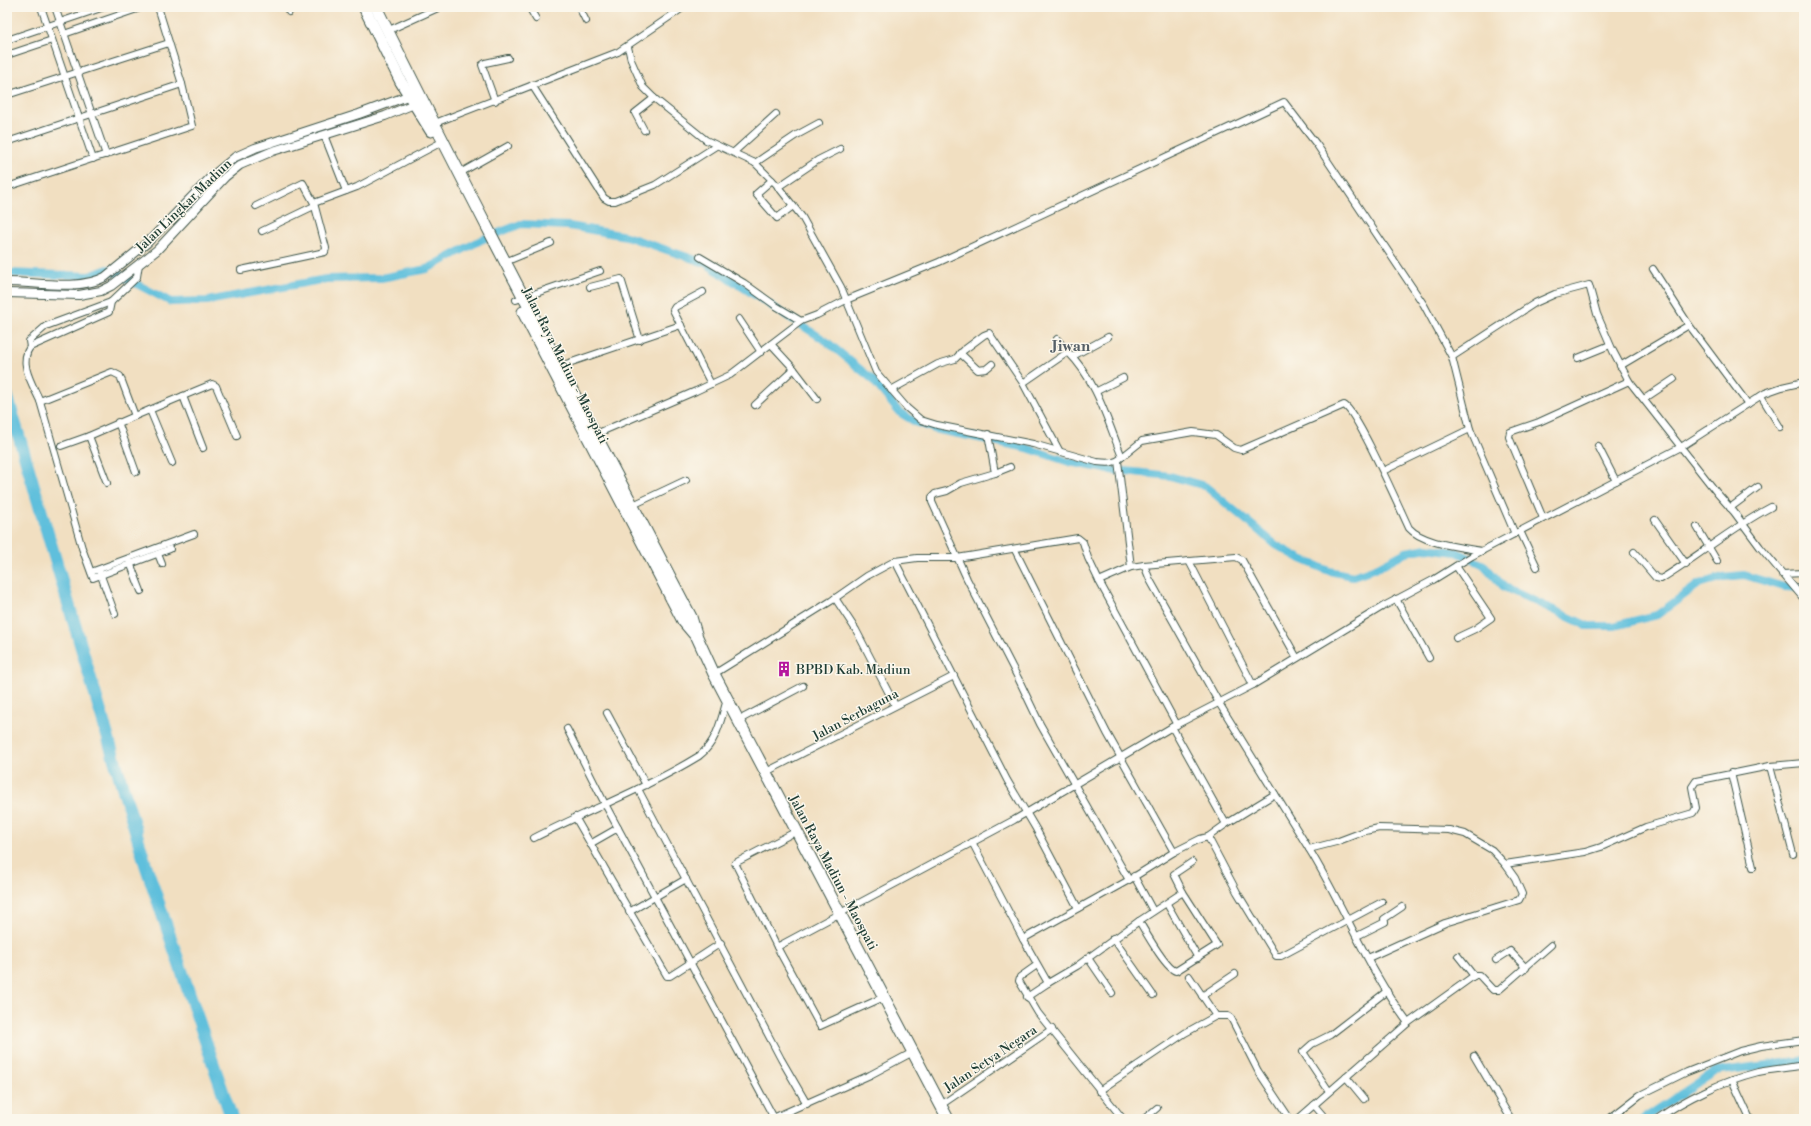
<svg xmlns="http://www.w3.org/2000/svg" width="1811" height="1126" font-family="'Libre Bodoni',serif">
<rect width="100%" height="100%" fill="#fbf7ec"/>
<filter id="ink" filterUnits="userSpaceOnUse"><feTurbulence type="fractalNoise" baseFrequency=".025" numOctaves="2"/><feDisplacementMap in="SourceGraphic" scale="8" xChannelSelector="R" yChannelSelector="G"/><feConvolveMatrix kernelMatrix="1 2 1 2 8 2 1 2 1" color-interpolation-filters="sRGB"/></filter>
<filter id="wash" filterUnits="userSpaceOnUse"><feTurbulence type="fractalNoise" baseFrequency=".012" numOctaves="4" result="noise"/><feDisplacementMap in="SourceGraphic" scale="16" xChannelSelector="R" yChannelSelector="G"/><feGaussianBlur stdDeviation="0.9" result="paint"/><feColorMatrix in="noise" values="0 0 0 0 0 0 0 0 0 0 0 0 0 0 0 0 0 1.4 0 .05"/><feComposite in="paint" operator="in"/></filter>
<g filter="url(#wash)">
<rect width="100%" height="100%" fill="#f1dfc1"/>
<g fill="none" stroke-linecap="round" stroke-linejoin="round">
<g stroke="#5ebfdc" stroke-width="8">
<polyline points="7,273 89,276 108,269 171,302 207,301 326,279 381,278 427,269 481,240 521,224 569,226 626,236 705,263 826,341 872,379 899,412 917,423 934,429 1027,448 1069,462 1116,471"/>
<polyline points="1125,471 1170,476 1205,486 1276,545 1301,559 1329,571 1353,576 1378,567 1406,552 1427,548 1457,552 1484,565 1504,587 1588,626 1614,626 1657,615 1699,584 1723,577 1744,575 1784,587 1804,588"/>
<polyline points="1643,1119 1714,1072 1804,1060"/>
</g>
<polyline stroke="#5ebfdc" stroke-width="13" points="7,396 146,866 232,1119"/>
</g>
</g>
<g filter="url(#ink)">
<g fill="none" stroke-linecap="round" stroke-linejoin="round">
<defs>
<g id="street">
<polyline points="41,7 93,159"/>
<polyline points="55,7 106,155"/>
<polyline points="286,7 289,12"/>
<polyline points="529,7 536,19"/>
<polyline points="579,7 586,21"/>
<polyline points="387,31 440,7"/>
<polyline points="64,34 143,7"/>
<polyline points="7,40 104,7"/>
<path d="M 628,47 L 631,60 L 643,87 L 654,98 L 706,140 L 755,163 L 776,184 L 802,217 L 841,287 L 876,372 L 907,408 L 921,420 L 937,425 L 1033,444 L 1097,462 C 1106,463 1115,464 1122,457 C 1107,420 1097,381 1068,352"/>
<polyline points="7,55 52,40"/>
<polyline points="532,85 604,198 609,201 615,201 655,185 716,146"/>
<polyline points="7,95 169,43"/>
<polyline points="495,101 482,65 485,63 508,58"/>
<polyline points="435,123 618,52 684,7"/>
<polyline points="644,130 635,113 654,98"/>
<polyline points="324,135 346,191"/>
<polyline points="7,142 182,84"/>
<polyline points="734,152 776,114"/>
<polyline points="755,163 795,136 819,123"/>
<polyline points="460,173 508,146"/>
<polyline points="772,180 756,194 777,218 793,206"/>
<polyline points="7,187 192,126 182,84 158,7"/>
<polyline points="778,187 818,160 840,149"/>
<polyline points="256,206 303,183 314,203"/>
<polyline points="262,231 314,206"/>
<polyline points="700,257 744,283 776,306 801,321"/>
<polyline points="505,262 551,243"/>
<polyline points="1653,269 1689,325 1748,404"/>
<polyline points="241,270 325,252 326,248 314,203 357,187 438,144"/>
<polyline points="590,287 621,279 640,340"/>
<polyline points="703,292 675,307 673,310 711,384"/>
<polyline points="516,300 600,271"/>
<path d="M 111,302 L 109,312 L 30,347 C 18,363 33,385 40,401 L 112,372 L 120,376 L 135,416 L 183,396 L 203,448"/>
<polyline points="739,319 761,352"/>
<polyline points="771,344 794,369 817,399"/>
<polyline points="30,347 29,341 46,326 111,302 137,277 139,264"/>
<polyline points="960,353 978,370 986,369 992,364"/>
<polyline points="1073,356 1108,337"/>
<polyline points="1452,357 1535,303 1555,294 1589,285 1597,314 1613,351 1629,381 1717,493 1734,512 1760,547 1804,599"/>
<polyline points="1578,358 1610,345"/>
<polyline points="560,366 681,325"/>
<polyline points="1620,366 1689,325"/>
<polyline points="1023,383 1068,352 1057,339"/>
<polyline points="891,390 938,364 955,359 964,350 984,335 989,333 1023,383 1060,452"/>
<polyline points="1097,391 1123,378"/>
<polyline points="183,396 212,384 216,386 237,436"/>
<polyline points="1761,396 1780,427"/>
<polyline points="1644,399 1674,379"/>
<polyline points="40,401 82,548 93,578 170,549"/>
<polyline points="755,405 794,369"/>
<polyline points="150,410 172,463"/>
<polyline points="118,422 136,472"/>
<polyline points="596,434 696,391 730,375 801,321 817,315 846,300 939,262 1284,102 1317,145 1424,305 1452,357 1470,429 1515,534"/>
<polyline points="988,434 995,473 961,483 947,491 935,494 932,497 932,502 967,579 1018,678 1040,724 1129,880"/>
<polyline points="89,436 107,483"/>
<polyline points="61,446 89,436 135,416"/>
<polyline points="1598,446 1616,481"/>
<path d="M 1122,457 L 1142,441 L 1193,432 L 1216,435 L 1234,448 L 1241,450 L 1344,405 C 1357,411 1400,509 1409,528 C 1423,544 1461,547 1482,551"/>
<polyline points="1118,461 1131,567"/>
<polyline points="1383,471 1470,429"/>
<polyline points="995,473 1010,467"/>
<polyline points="633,505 686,480"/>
<polyline points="1730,508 1758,487"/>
<polyline points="1543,518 1509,437 1510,432 1539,422 1629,381"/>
<polyline points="1655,520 1686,564"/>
<polyline points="1697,527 1717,561"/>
<polyline points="1520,531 1537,567"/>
<polyline points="1015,550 1107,733 1174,852"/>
<path d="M 1634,552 L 1656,578 L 1661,579 C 1699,556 1731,528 1771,507"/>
<polyline points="158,554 162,564"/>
<polyline points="129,560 141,591"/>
<polyline points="895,561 1007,780 1036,829 1078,908"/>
<polyline points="1189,561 1253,685"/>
<polyline points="1144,565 1150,580 1219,703 1309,849 1336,842 1365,831 1379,828 1449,830 1465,834 1492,850 1505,864 1585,852 1601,847 1646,827 1693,813 1696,808 1692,787 1696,781 1770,766 1804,763"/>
<polyline points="91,572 194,534"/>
<polyline points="100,573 115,614"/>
<polyline points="1782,574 1804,573"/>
<polyline points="1099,581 1131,567 1144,565 1236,557 1242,560 1297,658"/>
<polyline points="835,598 856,630 895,705"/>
<polyline points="1396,599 1429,658"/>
<polyline points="1456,638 1475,629 1491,618 1456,566"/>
<polyline points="714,674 831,601 867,576 895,561 917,558 957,558 1078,538 1083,542 1088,558 1099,581 1177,725"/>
<polyline points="607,713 646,785"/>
<polyline points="739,720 803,686"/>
<polyline points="1172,727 1226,824"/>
<polyline points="567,729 605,804 774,1118"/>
<polyline points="1770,766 1793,854"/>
<polyline points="766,772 954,676"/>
<polyline points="1731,773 1753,867"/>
<polyline points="638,789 781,1059 807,1104"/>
<polyline points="575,817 667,976 670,976 721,943"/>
<polyline points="797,831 735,863 777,947 1014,820 1172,727 1253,685 1382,607 1433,580 1472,556 1681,447 1765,393 1782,387 1804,382"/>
<polyline points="1208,837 1237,892 1276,956 1281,956 1382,902"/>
<path d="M 534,838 C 589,810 647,788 699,756 C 717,742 721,720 727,699"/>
<polyline points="972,842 1023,939"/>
<polyline points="590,844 618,828"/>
<polyline points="1134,876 1153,911"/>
<path d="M 1183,892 L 1217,945 L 1176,971 C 1166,969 1145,931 1139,921 L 1077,966 L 1048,983 L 1023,939 L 1129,880 L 1174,852 L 1200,839 L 1208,837 L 1226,824 L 1275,794"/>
<polyline points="1167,904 1198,958"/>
<polyline points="629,912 686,879"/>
<polyline points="1139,921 1183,892 1174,874 1192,862"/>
<polyline points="1357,936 1385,922 1384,919 1402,907"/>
<polyline points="1113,938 1153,995"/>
<polyline points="777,947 820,1026 884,997"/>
<polyline points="1458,956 1474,976"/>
<polyline points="1088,958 1112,993"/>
<polyline points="1368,958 1445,923 1519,900 1522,894 1515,878 1505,864"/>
<polyline points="1496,960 1510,951 1526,968"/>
<polyline points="1037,965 1020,977 1019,981 1038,1013 1123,1119"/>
<polyline points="1189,976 1216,1016 1228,1016 1231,1018 1258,1071 1290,1119"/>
<polyline points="1202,996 1235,974"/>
<polyline points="1027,997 1048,983"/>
<polyline points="1408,1023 1475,975 1479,975 1493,990 1499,990 1551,945"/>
<polyline points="1474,1056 1511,1119"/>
<polyline points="1346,1077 1364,1099"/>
<polyline points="1732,1080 1750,1119"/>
<polyline points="1099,1091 1185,1033 1216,1016"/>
<polyline points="1329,1091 1303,1052 1312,1044 1330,1035 1387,991"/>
<polyline points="941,1105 1052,1029"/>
<polyline points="1314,1105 1326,1119"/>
<polyline points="771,1119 870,1075 913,1052"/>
<polyline points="1144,1119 1157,1108"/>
<path d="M 1298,1119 L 1408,1023 C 1368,970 1344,906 1309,849"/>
<polyline points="1609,1119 1640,1095 1687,1072 1740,1051 1761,1046 1804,1040"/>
<path d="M 1657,1119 C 1686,1098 1723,1081 1758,1072 C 1773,1069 1789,1068 1804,1065"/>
</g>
<g id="secondary">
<path d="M 7,282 C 36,282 79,291 105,277 L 147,243 L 212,176 L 235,157 L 255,148 L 359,114 L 413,94"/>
<polyline points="7,293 79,295 101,291 111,286 157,250 225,177 240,165 273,151 385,116 419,102"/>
</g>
<g id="highway">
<polyline points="364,7 401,82 431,131"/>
<path d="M 376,7 C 477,212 585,414 691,617 L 697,637 L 714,674 L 948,1119"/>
<polyline points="523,312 683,621 694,634"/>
</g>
</defs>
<use href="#street" stroke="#3e5549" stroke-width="8"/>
<use href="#secondary" stroke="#3e5549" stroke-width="10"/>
<use href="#highway" stroke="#3e5549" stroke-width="13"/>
<use href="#street" stroke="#fff" stroke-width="6"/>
<use href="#secondary" stroke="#fff" stroke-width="8"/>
<use href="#highway" stroke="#fff" stroke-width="11"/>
</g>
</g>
<defs>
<symbol id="building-bare" viewBox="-9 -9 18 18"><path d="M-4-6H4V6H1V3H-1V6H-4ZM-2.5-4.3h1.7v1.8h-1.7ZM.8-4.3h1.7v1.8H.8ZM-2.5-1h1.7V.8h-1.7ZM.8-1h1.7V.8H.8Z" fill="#b5179e" stroke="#fbf7ec" stroke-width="2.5" paint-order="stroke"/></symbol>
</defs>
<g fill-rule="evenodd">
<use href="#building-bare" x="773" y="658" width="22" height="22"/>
</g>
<g text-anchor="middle" stroke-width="3" stroke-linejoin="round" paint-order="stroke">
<g font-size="13" fill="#1f3d34" stroke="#fbf7ec">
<text transform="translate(183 205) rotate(-44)" y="5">Jalan Lingkar Madiun</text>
<text transform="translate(566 365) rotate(63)" y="5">Jalan Raya Madiun - Maospati</text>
<text transform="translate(855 714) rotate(-28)" y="5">Jalan Serbaguna</text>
<text transform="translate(834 872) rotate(62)" y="5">Jalan Raya Madiun - Maospati</text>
<text transform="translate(990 1058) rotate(-34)" y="5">Jalan Setya Negara</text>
</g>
<g font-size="13" fill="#1f3d34" stroke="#fbf7ec" text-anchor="start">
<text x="796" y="674">BPBD Kab. Madiun</text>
</g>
<g font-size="15" font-weight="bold" fill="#566067" stroke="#fbf7ec">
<text x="1071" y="351">Jiwan</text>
</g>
</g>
<rect width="1811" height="1126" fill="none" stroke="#fbf7ec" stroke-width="24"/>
</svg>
